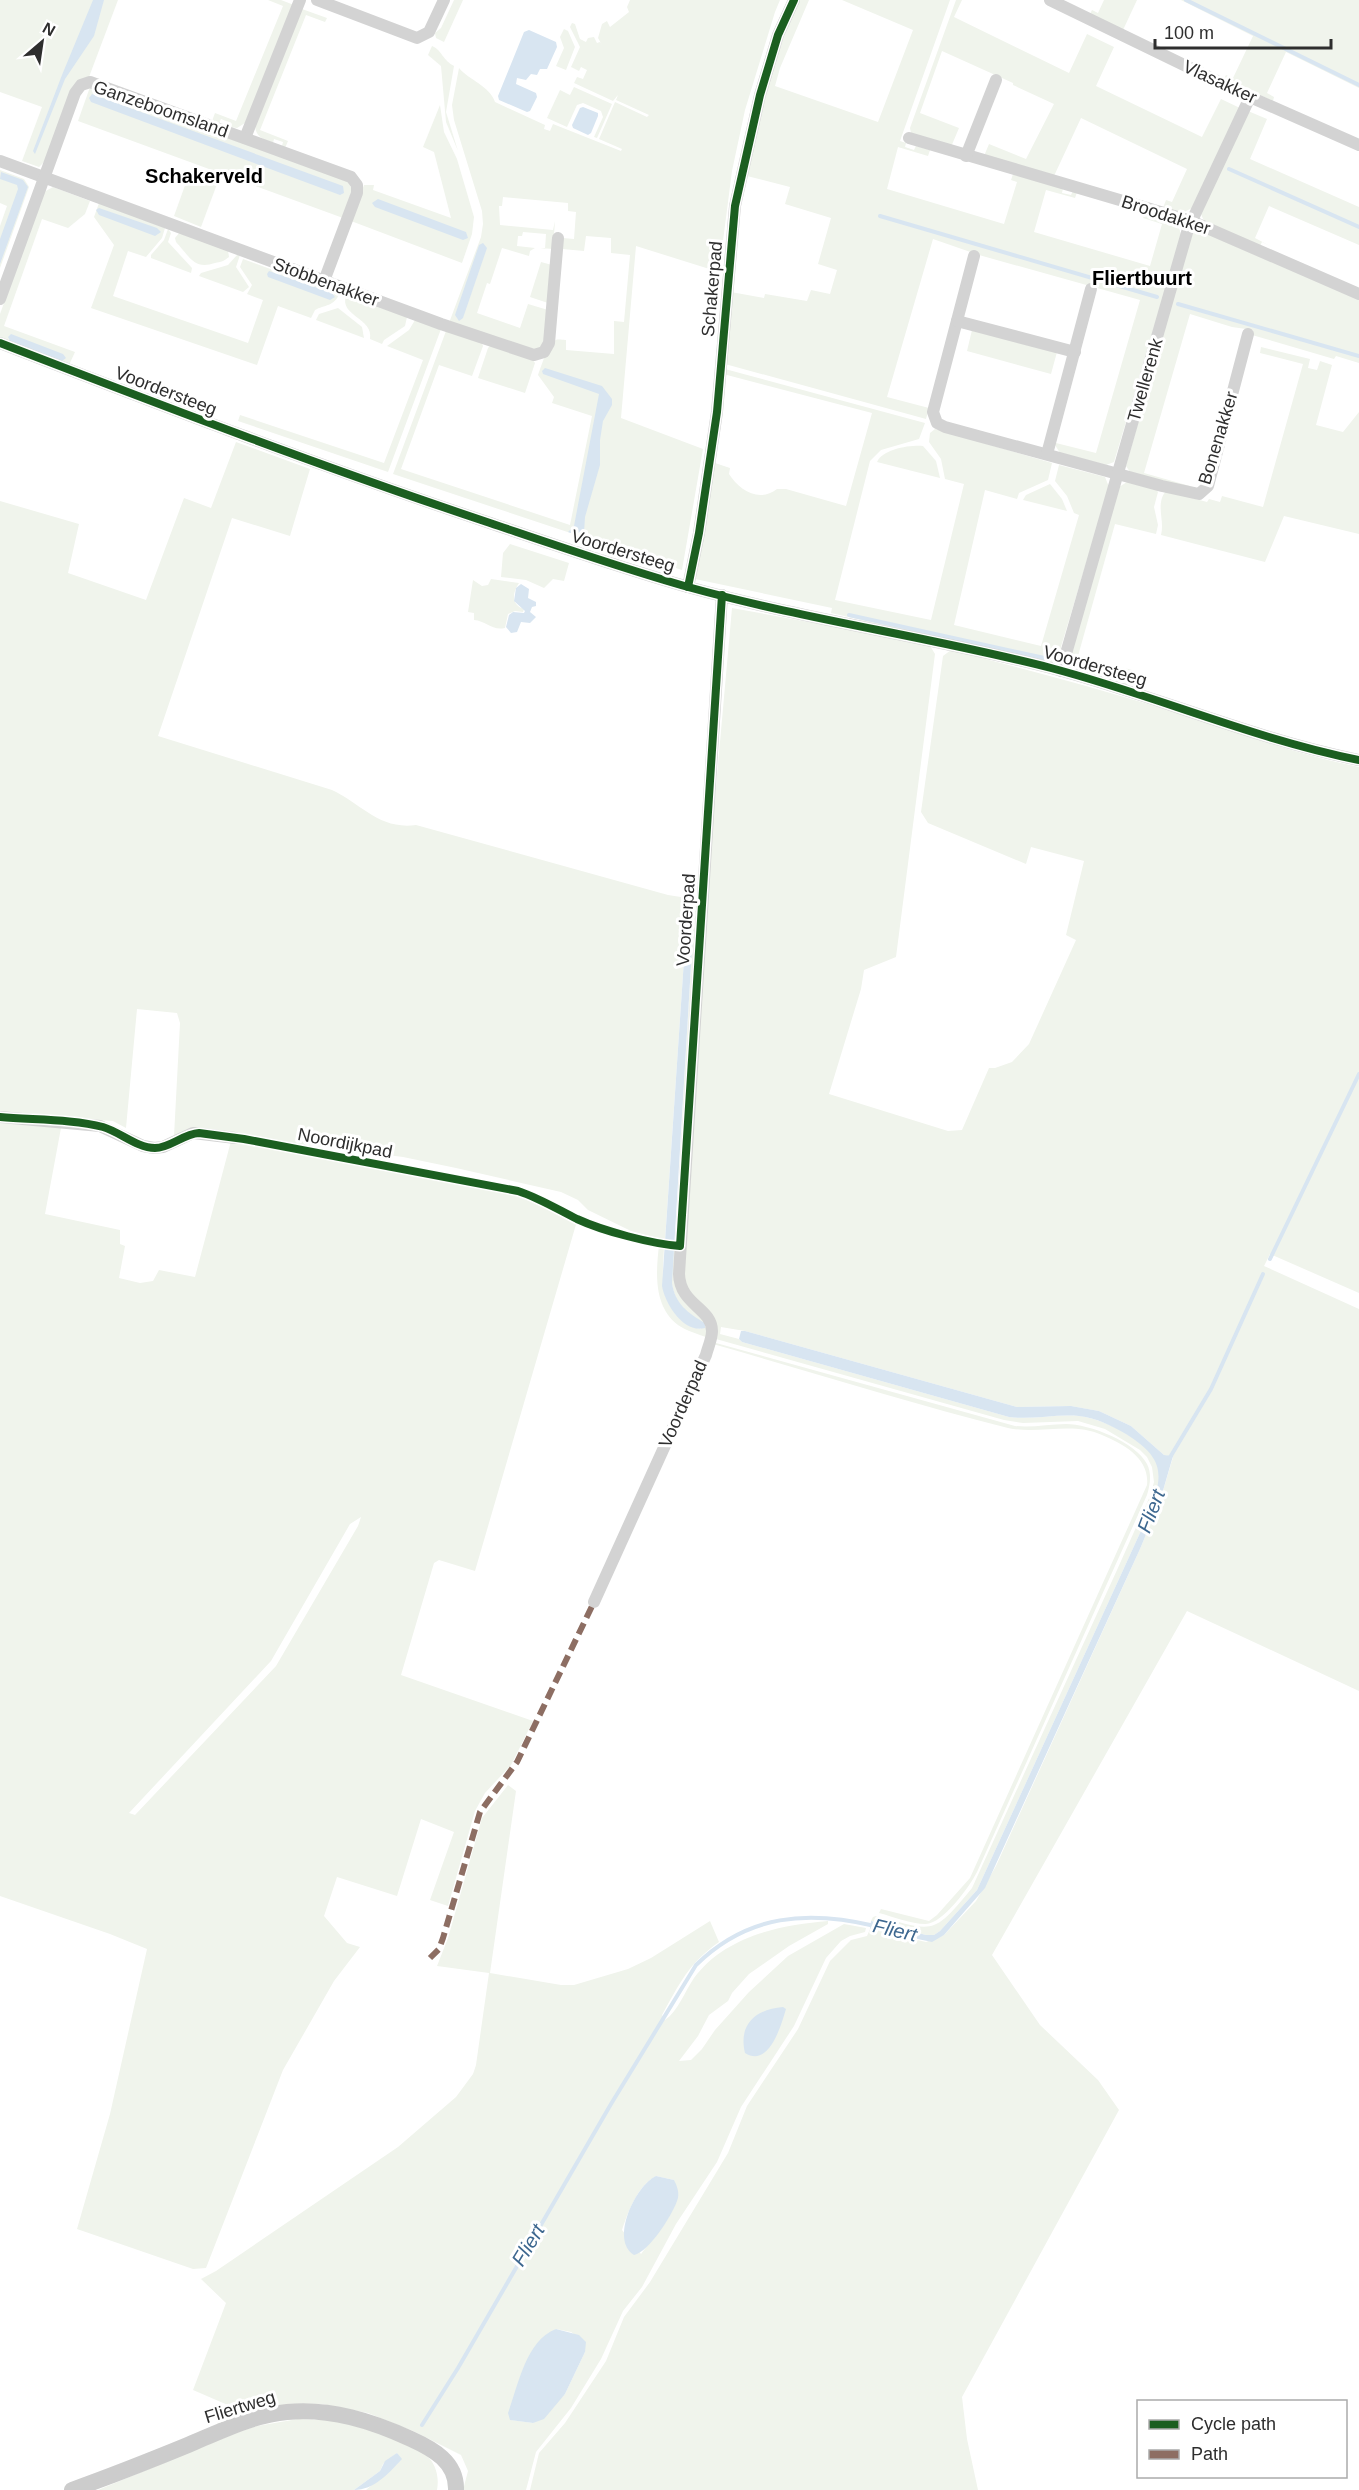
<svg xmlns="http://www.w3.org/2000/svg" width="1359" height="2490" font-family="Arial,sans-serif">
<rect width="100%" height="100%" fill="#fff"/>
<g fill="#f0f4ec" fill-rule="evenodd">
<polygon points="0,0 118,0 89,77 45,161 39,167 22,161 42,107 0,92"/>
<polygon points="268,0 281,0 294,5 245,123 237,128 230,127 231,123 221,119 219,123 212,121 215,113 236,121 283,6"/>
<polygon points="454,0 463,0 444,42 436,38 435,33 441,28"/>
<path d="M 630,0 L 780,0 L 775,12 L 745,110 L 732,171 L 719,272 L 636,246 L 621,418 L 703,449 L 682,570 L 393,474 L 446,331 L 482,343 L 483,346 L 472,376 L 439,365 L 401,469 L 570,525 L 592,416 L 552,403 L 554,397 L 538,375 C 541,368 548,342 556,340 C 557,339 565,340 566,340 L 566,350 L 614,354 L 614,321 L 624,322 L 630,255 L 611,253 L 611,238 L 586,236 L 584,251 L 562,249 L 563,238 L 574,239 L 576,212 L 568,211 L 568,203 L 503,197 L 502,206 L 499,206 L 500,225 L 553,230 L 555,221 L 553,249 L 540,248 L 545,249 L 546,234 L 523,232 L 522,236 L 518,236 L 517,246 L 535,248 L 530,251 L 529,256 L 502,248 L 490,284 L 487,283 L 477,313 L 520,328 L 528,304 L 548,310 L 545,343 L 538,350 L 449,323 L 481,237 L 483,224 L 482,211 L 454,120 L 452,105 L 459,68 C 469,80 490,86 495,102 L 545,125 L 544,129 L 550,131 L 553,124 L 621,151 L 622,149 L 599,139 L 615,102 L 647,117 L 649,115 L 616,100 L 618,95 L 613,101 L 574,83 L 577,77 L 583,79 L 587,70 L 581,67 L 579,71 L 571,67 L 580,47 L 570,27 L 572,23 L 575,24 L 580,39 L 586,42 L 588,38 L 594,37 L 597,43 L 600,42 L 602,45 L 598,38 L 602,24 L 607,21 L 610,27 L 629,12 L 627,7 Z"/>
<path d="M 799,0 L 809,0 L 780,68 L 775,86 L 878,122 L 913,30 L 842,0 L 950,0 L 900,141 L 906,143 L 905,147 L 914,150 L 916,146 L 930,150 L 928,156 L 898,147 L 887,189 L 1004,224 L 1017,182 L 1011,180 L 1013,174 L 1063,188 L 1062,193 L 1071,195 L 1073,191 L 1077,192 L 1075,198 L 1046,190 L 1034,232 L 1150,266 L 1162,224 L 1143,218 L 1146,212 C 1160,217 1181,218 1181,237 L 1114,462 L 1106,465 L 1060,453 L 1055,445 L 1056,443 L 1096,453 L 1140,300 L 979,255 L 933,239 L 887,397 L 929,408 L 926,419 L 725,364 L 731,292 L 764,298 L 765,294 L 807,301 L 811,290 L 830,294 L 837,270 L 818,264 L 831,218 L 785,204 L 790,187 L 747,176 C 761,116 773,56 799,0 Z"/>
<polygon points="956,0 962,0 954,17 1069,73 1087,34 1114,47 1096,86 1202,137 1221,99 1240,108 1192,208 1182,213 1163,208 1166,200 1172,202 1187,169 1081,118 1054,176 984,156 989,144 1026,159 1054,104 1013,85 1013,83 942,51 920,113 959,128 951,147 911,133 910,128"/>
<polygon points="1104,0 1137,0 1123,30 1090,14 1092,10 1098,13"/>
<polygon points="1181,0 1359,0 1359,88 1286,52 1267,93 1274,97 1273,101 1224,79 1226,75 1233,78 1253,36"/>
<path d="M 302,9 L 327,18 L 325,22 L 306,15 L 260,130 L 288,141 L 285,148 L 282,146 L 283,142 L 274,139 L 273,143 C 263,139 256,137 255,126 Z"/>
<polygon points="564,29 568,31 575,47 566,70 556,66 564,48 560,37"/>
<path d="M 432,46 C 442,50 443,61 454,66 L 446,112 L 458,151 L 446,122 L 441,66 L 428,55 Z"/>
<polygon points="90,87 347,180 352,189 343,218 78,121"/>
<polygon points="574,87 612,104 597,138 594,137 603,117 601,111 583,103 577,105 567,127 547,118 560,90 570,95"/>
<polygon points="440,105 444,132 457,159 474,217 472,234 462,263 351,221 364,185 374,185 373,190 451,218 434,152 423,147"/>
<polygon points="1248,111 1267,119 1250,159 1359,207 1359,245 1269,206 1255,238 1272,247 1262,242 1260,246 1204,221 1200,212"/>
<polygon points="192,166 220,176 201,227 174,216"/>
<polygon points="0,170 24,179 29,187 0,268 0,226 7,206 0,203"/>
<polygon points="53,187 90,201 85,214 68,228 42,219 4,326 75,352 69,365 0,338 0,314 44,192"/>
<path d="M 99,203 L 165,228 L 162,238 L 146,257 L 128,251 L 113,296 L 248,343 L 263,300 L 247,294 L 252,285 L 240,267 L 243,259 L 339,294 C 335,306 324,305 315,310 L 311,318 L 278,306 L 257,365 L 91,308 L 114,245 L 94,217 Z"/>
<polygon points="168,229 171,233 168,242 192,268 191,273 151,258 151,255 164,240"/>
<polygon points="1199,229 1359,298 1359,363 1336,356 1334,359 1252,335 1253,330 1232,327 1190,314 1144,473 1190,486 1190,488 1130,472 1126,466 1191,235"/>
<path d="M 180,232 L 228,250 L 229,257 C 224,261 221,262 215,263 C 194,270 190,257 176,242 L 175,238 Z"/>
<polygon points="238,254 240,255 236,267 249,287 243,292 199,276 201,273 228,265"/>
<polygon points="541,262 552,265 548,303 530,297"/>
<path d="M 349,295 L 407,317 L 405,326 L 384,340 L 382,344 L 370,339 C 374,318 339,316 346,296 Z"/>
<polygon points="338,308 362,327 364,338 316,320 319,314"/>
<polygon points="415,320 441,329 388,472 238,421 240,415 384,463 423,360 387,346 409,330"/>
<polygon points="972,330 1057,352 1051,374 967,351"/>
<polygon points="491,345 532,359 535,363 525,393 478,378 488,348"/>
<path d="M 1261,347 L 1310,359 L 1308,368 L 1317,370 L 1320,361 L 1332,365 L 1316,425 L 1343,432 L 1359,412 L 1359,534 L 1284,516 L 1265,562 L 1161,535 C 1165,520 1155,504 1166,491 L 1207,502 L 1209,499 L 1220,502 L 1222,496 L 1263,507 L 1303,364 L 1260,353 Z"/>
<path d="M 725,369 L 925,423 L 919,439 L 881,450 L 870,461 L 835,600 L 931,620 L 964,484 L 945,479 L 941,459 L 929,442 L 930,433 L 935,429 L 1052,463 L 1048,480 L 1019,493 L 1017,499 L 985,490 L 954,625 L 1041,646 L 1079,515 L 1074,513 L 1067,496 L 1055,481 L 1059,465 L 1105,477 L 1109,487 L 1057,660 L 1048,663 L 831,613 L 832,608 L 695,579 L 715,463 L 730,468 L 729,474 C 739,490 759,503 777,489 L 786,489 L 846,506 L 872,413 L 727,375 L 724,374 Z"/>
<path d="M 236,442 L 310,469 L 290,536 L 232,518 L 158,736 L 332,790 C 362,804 379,830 416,825 L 668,895 L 700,900 L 675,1243 L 693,930 L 686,930 L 665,1240 L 631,1231 L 588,1210 L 578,1200 L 561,1192 L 456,1168 L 403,1157 L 299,1144 L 213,1129 L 195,1129 L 174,1136 L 180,1023 L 177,1013 L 137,1009 L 126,1128 L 113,1121 L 0,1113 L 0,501 L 79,524 L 68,573 L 146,600 L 184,498 L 211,508 Z"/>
<path d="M 923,446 L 936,461 L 940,478 L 877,462 C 883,449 909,445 923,446 Z"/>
<polygon points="1127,482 1156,489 1158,492 1154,507 1158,525 1156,534 1115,524 1078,656 1132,670 1128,686 1073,669 1069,660 1119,487"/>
<polygon points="1050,484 1062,499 1067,511 1023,500 1026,495"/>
<polygon points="510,544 569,563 564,581 553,579 544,588 526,580 501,577 503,553"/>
<path d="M 491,579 L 519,583 C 512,593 511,605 524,609 L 523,612 L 515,611 L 508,614 L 505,628 C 492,631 486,621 474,620 L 474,613 L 468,612 L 473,580 L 482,586 L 488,585 Z"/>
<path d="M 732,608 L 929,644 L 935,654 L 896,957 L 864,970 L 861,989 L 829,1094 L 948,1131 L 962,1130 L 989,1068 L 995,1068 L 1012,1062 L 1029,1044 L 1076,940 L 1066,935 L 1084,861 L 1031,847 L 1026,864 L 928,823 L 921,812 L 943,656 L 951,650 C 1020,668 1089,686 1158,707 C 1225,728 1290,753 1359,767 L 1359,1293 L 1270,1254 L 1264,1266 L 1359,1309 L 1359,1691 L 1187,1611 L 992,1955 L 1040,2025 L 1098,2080 L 1119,2110 L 962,2397 L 967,2439 L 978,2490 L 530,2490 L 539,2453 L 565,2423 L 606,2361 L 624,2317 L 650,2282 L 728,2153 L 747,2106 L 798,2029 L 830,1961 L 851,1940 L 867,1936 L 870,1929 L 926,1942 L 944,1935 L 976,1901 L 996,1866 L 1140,1549 L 1160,1501 L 1173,1457 L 1164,1455 L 1131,1426 L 1099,1411 L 1071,1406 L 1017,1407 L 745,1331 L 721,1327 L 720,1334 L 739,1339 L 742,1342 L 1009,1417 C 1033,1420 1055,1414 1079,1416 C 1102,1418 1151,1441 1158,1466 C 1162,1482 1155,1496 1150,1511 L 977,1890 L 940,1931 L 934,1935 L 926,1935 L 871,1921 L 873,1917 L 876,1916 C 934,1931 932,1937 972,1888 L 1117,1570 L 1150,1496 L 1154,1482 L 1152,1467 L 1147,1457 L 1140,1450 L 1105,1429 L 1078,1421 L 1023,1423 L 1004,1420 L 716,1339 L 689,1294 L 682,1272 L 708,876 Z"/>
<path d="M 0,1123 L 61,1128 L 45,1214 L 120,1230 L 120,1244 L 125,1246 L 119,1278 L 140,1283 L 153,1281 L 159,1270 L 195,1277 L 231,1141 L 513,1192 L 541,1202 L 577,1221 L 475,1571 L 439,1560 L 434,1563 L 401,1675 L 533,1721 L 511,1765 L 485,1793 L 475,1811 L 448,1906 L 430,1900 L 454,1832 L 421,1819 L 397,1896 L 337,1877 L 324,1916 L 347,1943 L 360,1947 L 334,1981 L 283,2070 L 206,2268 L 193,2269 L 77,2229 L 110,2114 L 147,1949 L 110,1934 L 0,1896 ZM 361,1517 L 358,1526 L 276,1666 L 135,1815 L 129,1813 L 271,1661 L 350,1524 Z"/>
<path d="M 659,1245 L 664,1247 C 663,1274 658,1299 681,1318 C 688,1323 693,1328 701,1329 C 697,1315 688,1315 680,1304 C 669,1291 669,1262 675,1248 L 676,1276 L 704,1318 L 708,1338 C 699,1334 686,1331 678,1325 C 653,1306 656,1272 659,1245 Z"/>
<path d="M 716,1343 L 1015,1426 C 1032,1428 1049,1424 1066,1424 C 1089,1424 1136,1442 1147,1464 C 1152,1474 1150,1485 1147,1495 L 977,1872 C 970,1886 942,1925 925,1924 C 911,1924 894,1917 879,1913 L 881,1909 L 929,1921 L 937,1915 L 970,1878 L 1147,1485 C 1150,1459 1124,1444 1102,1435 C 1071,1421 1040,1435 1008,1428 C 909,1403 811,1372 713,1344 Z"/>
<path d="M 508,1785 L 516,1791 L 490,1973 L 561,1985 L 574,1985 L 628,1969 L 651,1958 L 710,1921 L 719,1942 C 688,1964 680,1983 662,2015 L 665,2020 C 678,2011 685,1991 694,1978 C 725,1936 780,1925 828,1921 L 828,1924 L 789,1946 L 749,1974 L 732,1993 L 728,2001 L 709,2015 L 698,2036 L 679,2061 L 691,2060 L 702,2049 L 715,2030 L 749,1992 L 788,1956 L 844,1924 L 866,1928 L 865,1932 L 850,1936 L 841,1941 L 826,1958 L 794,2026 L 741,2107 L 717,2162 L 676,2224 L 642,2287 L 623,2311 L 601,2359 L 571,2408 L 536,2452 L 526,2490 L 463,2490 L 468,2471 L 461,2455 L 413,2431 L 368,2413 L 322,2404 L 312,2404 L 218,2424 L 215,2418 L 237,2409 L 193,2390 L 226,2303 L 201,2279 L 216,2271 L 398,2147 L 456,2097 L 473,2074 L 476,2065 L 489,1973 L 437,1966 L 448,1938 L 482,1818 ZM 656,2176 L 674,2180 L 669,2217 L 641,2254 L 622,2230 C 628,2212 638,2185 656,2176 ZM 556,2329 L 571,2332 L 585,2342 L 585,2352 L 565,2394 L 533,2423 L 511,2420 L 516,2393 L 527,2362 Z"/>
<path d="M 298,2419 C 310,2420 323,2419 335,2421 C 357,2424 417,2444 430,2459 C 437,2468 439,2479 437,2490 L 366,2490 L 401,2460 L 397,2453 L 383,2464 L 380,2471 L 354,2490 L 98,2490 L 236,2433 L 257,2426 Z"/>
</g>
<g fill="#d8e5f1">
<polygon points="93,0 104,0 94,36 65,79 35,154 33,151 62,75"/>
<polygon points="529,30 556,42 557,47 547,69 540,69 537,75 531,74 526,80 517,78 516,84 536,93 537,97 530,111 527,112 499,100 498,96 524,32"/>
<polygon points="92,94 343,186 344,193 340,195 91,102 89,98"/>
<polygon points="583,107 598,113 598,116 591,133 588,135 573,128 572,125 580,108"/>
<polygon points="1,172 23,180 28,187 0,264 0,239 18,189 17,185 0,179"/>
<polygon points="378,199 466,232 468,238 463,240 375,207 372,203"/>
<polygon points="99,208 157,228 161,232 155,236 99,215 96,210"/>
<polygon points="483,243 487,248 463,318 459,321 455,315 479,245"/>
<polygon points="269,271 332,293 335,297 330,300 268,277 267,274"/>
<polygon points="11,334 63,354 66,358 62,361 10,341 8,337"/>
<polygon points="545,368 602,386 612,399 612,405 603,421 600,440 600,465 585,517 584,533 587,539 568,532 574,526 599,394 543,374 542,371"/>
<polygon points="521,584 529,589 528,598 536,602 536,606 532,607 530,612 536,617 530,623 521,622 517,632 511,633 506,627 509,615 513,612 524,613 525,611 514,601 516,588"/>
<path d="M 690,929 L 693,932 L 672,1283 C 675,1304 688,1313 705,1323 L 705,1328 C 684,1334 665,1304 662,1286 L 686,930 Z"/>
<path d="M 741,1331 L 745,1331 L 1017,1407 L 1071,1406 L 1099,1411 L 1131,1426 L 1164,1455 L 1173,1456 L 1160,1501 L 1140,1549 L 985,1888 L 944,1935 L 932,1942 L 870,1929 L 871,1921 L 926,1935 L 934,1935 L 940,1931 L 977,1890 L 1150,1511 C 1165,1472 1162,1457 1126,1434 C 1110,1425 1097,1418 1079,1416 C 1055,1414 1033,1420 1009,1417 L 742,1342 L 739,1339 Z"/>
<path d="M 783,2007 L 786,2009 C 781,2026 769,2068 745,2053 C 738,2024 756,2009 783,2007 Z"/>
<path d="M 656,2176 L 674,2180 C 677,2186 679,2191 678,2198 C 674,2213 649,2252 634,2255 C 609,2240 636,2185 656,2176 Z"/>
<path d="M 556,2329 L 579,2335 L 586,2342 L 585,2352 L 565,2394 L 544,2419 L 533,2423 L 510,2420 L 508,2413 C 518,2386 526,2340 556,2329 Z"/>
<path d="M 397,2453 L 402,2459 C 389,2473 374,2490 354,2490 L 380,2471 L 385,2461 Z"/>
</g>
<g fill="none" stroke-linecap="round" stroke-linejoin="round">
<g stroke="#d8e5f1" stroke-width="4">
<polyline points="1186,0 1359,85"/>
<polyline points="1229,169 1359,227"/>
<polyline points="880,216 1157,297"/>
<polyline points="1178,304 1359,356"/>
<polyline points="849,615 1049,659"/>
<polyline points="1270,1259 1359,1074"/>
<polyline points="1169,1459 1211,1389 1263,1274"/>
<path d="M 422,2425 L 458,2368 L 611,2104 L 696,1965 C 748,1914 808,1910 875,1926"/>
</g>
<g stroke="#d3d3d3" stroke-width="12">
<polyline points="317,0 417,38 429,32 444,0"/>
<polyline points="1050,0 1250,97 1359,145"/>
<polyline points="245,138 300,0"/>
<polyline points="909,138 1191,221 1359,294"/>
<polyline points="966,156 996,80"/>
<polyline points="0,161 441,324 534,355 544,352 549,343 558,238"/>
<polyline points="974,256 933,412 937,423 945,427 1162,486 1199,494 1208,486 1248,334"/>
<polyline points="0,299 75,93 81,85 90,82 351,177 357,185 357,193 324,281"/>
<polyline points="957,321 1075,352"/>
<path d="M 0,343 C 163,406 325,468 490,523 C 555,545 621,568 688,587 C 807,620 931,637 1051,668 C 1154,695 1254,739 1359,760"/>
<polyline points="1047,454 1091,289"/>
<polyline points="688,587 699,533 717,412 735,206 760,95 778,35 794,0"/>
<polyline points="1061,671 1188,229 1250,97"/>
<polyline points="0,1117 100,1126 143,1146 154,1148 163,1147 193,1133 235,1138"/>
<path d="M 594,1602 L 706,1355 C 708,1347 712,1339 712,1331 C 712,1308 680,1305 679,1274 L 722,595"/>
</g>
<path stroke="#ccc" stroke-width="16" d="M 72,2490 C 111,2476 149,2461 188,2445 C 219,2432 253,2415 287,2412 C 331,2408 372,2421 411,2439 C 433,2449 457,2462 456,2490"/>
<polyline stroke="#8d6e63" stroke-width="6" stroke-dasharray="12 6" stroke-linecap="butt" points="430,1958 439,1949 443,1938 480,1812 517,1762 594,1602"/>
<defs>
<g id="cycleway">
<path d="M 0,343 C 163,406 325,468 490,523 C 555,545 621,568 688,587 C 807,620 931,637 1051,668 C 1154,695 1254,739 1359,760"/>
<polyline points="688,587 699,533 717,412 735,206 760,95 778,35 794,0"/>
<path d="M 0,1117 C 31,1120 73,1119 103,1127 C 120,1132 137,1148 155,1148 C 170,1148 183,1134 199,1133 L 244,1139 L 518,1191 C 539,1198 557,1209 577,1219 C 603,1231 652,1244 680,1246 L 722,595"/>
</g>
</defs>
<use href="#cycleway" stroke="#fff" stroke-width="11"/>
<use href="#cycleway" stroke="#1b5e20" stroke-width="8"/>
</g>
<g text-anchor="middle" stroke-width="6" stroke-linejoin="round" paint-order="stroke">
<g font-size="18" fill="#2e2e2e" stroke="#fff">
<text transform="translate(1220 82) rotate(25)" y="6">Vlasakker</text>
<text transform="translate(161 109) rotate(19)" y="6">Ganzeboomsland</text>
<text transform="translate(1166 215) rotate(18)" y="6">Broodakker</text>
<text transform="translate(326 282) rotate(20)" y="6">Stobbenakker</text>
<text transform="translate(712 289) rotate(-85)" y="6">Schakerpad</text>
<text transform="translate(1145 380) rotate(-74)" y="6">Twellerenk</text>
<text transform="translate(166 391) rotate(21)" y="6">Voordersteeg</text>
<text transform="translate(1218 438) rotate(-73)" y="6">Bonenakker</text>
<text transform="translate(623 551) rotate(17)" y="6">Voordersteeg</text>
<text transform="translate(1095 666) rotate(16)" y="6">Voordersteeg</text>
<text transform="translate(686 920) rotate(-86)" y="6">Voorderpad</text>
<text transform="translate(345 1143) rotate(11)" y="6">Noordijkpad</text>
<text transform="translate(683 1404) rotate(-66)" y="6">Voorderpad</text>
<text transform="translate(240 2407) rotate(-17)" y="6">Fliertweg</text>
</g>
<g font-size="20" font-weight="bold" fill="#000" stroke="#fff">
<text x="204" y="183">Schakerveld</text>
<text x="1142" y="285">Fliertbuurt</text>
</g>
<g font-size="20" font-style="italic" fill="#3d678f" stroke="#fff">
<text transform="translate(1151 1511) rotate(-69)" y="7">Fliert</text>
<text transform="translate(895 1930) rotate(13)" y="7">Fliert</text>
<text transform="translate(528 2245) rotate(-59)" y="7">Fliert</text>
</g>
</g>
<rect x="1137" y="2400" width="210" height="78" fill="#ffffff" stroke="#ababab" stroke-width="1.5"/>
<rect x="1149" y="2420" width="30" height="9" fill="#1b5e20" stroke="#ababab" stroke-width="1.5"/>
<text x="1191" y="2430" font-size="18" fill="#2e2e2e">Cycle path</text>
<rect x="1149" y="2450" width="30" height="9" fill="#8d6e63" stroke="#ababab" stroke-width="1.5"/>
<text x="1191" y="2460" font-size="18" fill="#2e2e2e">Path</text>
<g transform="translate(42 42) rotate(29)" stroke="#ffffff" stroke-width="4.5" paint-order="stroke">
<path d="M0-4.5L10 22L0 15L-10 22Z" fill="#2e2e2e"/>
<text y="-9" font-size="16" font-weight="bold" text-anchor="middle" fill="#2e2e2e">N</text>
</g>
<path d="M1155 39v9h176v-9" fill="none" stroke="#2e2e2e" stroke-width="3"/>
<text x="1164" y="39" font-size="18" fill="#2e2e2e" stroke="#ffffff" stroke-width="4.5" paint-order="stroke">100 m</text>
</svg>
